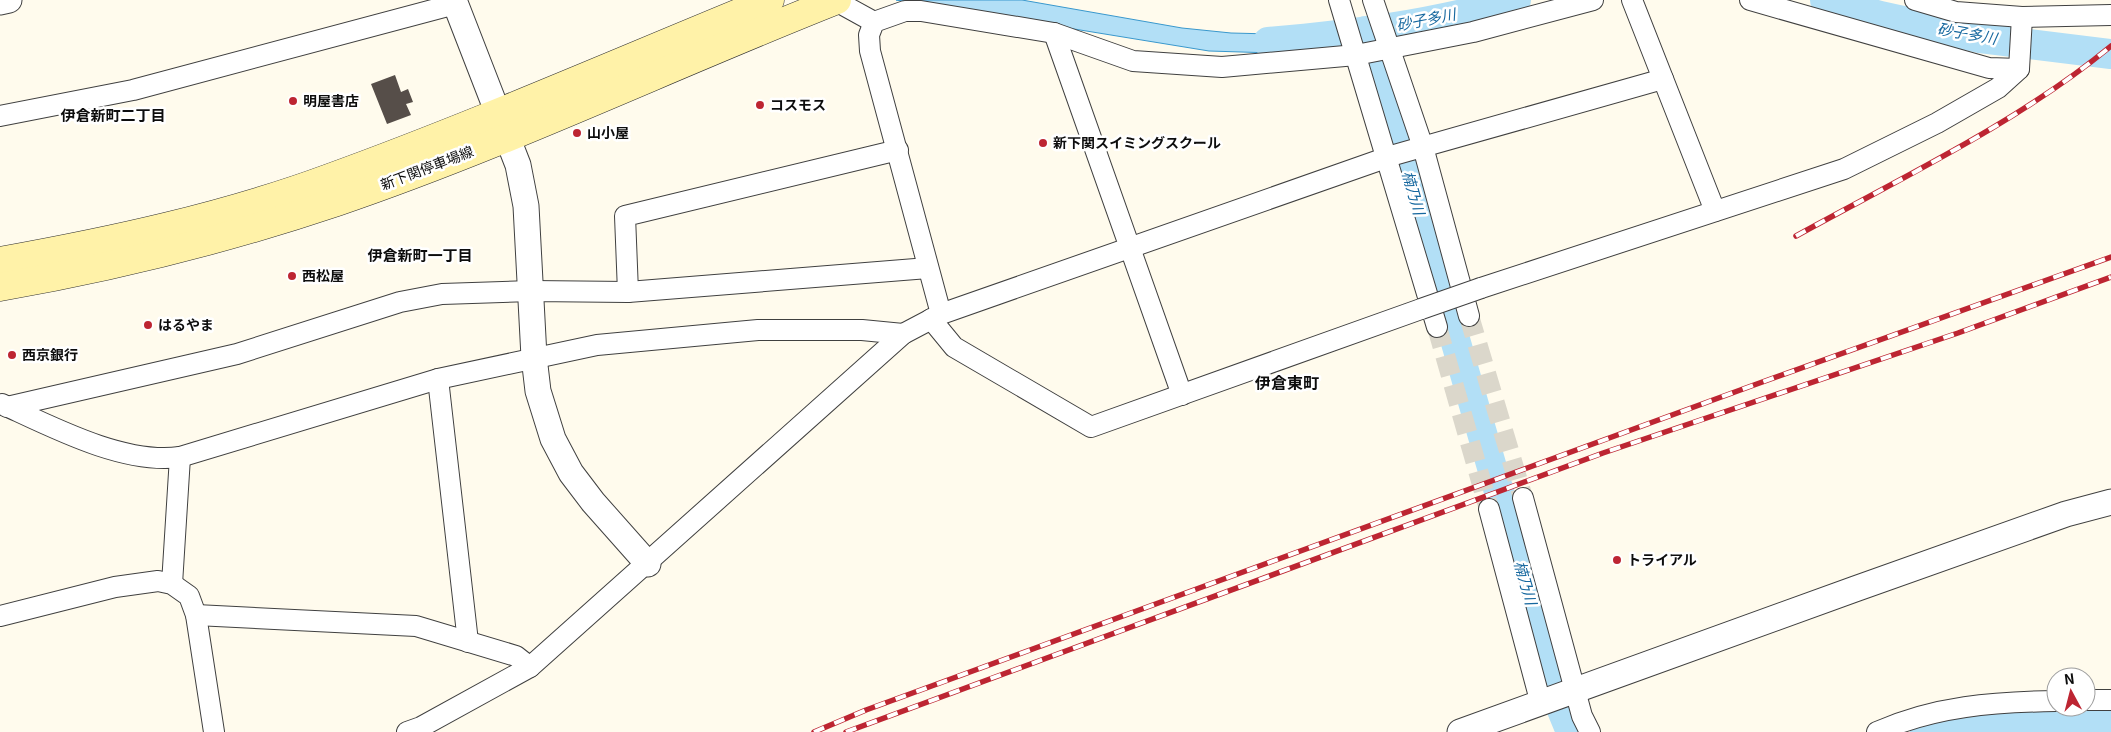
<svg xmlns="http://www.w3.org/2000/svg" width="2111" height="732" font-family="Georgia,'Noto Sans JP',serif">
<rect width="100%" height="100%" fill="#fffbed"/>
<polygon fill="#b2dff6" stroke="#3998cd" points="896,0 1022,0 1182,28 1231,33 1271,34 1308,31 1309,50 1274,53 1209,51"/>
<g fill="none" stroke-linecap="round" stroke-linejoin="round">
<g stroke="#b2dff6" stroke-width="30">
<polyline points="1825,0 1880,16 1980,38 2111,54"/>
<polyline points="1366,31 1562,710 1571,732"/>
<path d="M 1268,42 C 1351,35 1436,24 1516,0"/>
<path d="M 1925,732 C 1986,715 2049,717 2111,723"/>
</g>
</g>
<polygon fill="#564e49" points="395,75 401,92 408,89 413,102 406,104 411,115 387,124 371,84"/>
<g fill="none" stroke-linecap="round" stroke-linejoin="round">
<g stroke="#dbd7cb" stroke-width="20" stroke-dasharray="20 10" stroke-linecap="butt">
<polyline points="1469,316 1523,498"/>
<polyline points="1437,327 1489,509"/>
</g>
<defs>
<g id="minor">
<polyline points="1339,0 1437,327"/>
<polyline points="1373,0 1423,147 1469,316"/>
<polyline points="1632,0 1715,211"/>
<polyline points="1750,0 1989,68 2019,69"/>
<polyline points="1915,0 1956,12 2022,17 2111,15"/>
<polyline points="836,1 874,22"/>
<polyline points="1054,33 1182,395"/>
<polyline points="0,116 133,90 455,4"/>
<polyline points="1481,288 1844,169 1937,123 1998,88 2019,69 2022,17"/>
<polyline points="628,292 625,216 898,150"/>
<polyline points="941,314 870,51 869,35 874,22 905,11 921,11 1054,33 1133,61 1222,67 1356,55 1473,32 1593,0"/>
<polyline points="931,319 954,347 1091,427 1421,309"/>
<polyline points="438,379 468,642"/>
<path d="M 2,404 C 52,427 124,465 180,457 L 438,379 L 597,345 L 758,330 L 862,330 L 903,334"/>
<polyline points="7,407 237,354 400,302 442,294 532,291 628,292 928,268"/>
<polyline points="1523,498 1582,716 1590,732"/>
<polyline points="1489,509 1541,704"/>
<polyline points="172,584 180,457"/>
<polyline points="196,615 416,626 516,656 530,667"/>
<polyline points="0,616 115,587 158,581 172,584 189,596 196,615 214,732"/>
<polyline points="2086,700 2111,700"/>
<polyline points="407,732 421,727 530,667 903,334 941,314 1394,155 1663,79"/>
<path d="M 1877,732 C 1935,706 1994,702 2056,701"/>
</g>
<g id="tertiary">
<polyline points="454,0 518,165 526,206 534,357 538,391 553,439 571,473 593,502 648,564"/>
<polyline points="0,2 9,0"/>
<polyline points="1460,732 1855,589 2066,514 2111,502"/>
</g>
<g id="secondary">
<path d="M 0,261 C 111,241 223,217 329,178 C 478,124 623,60 770,0"/>
<path d="M 0,287 C 114,267 227,239 337,202 C 507,144 670,66 837,0"/>
</g>
</defs>
<use href="#minor" stroke="#404040" stroke-width="22"/>
<use href="#tertiary" stroke="#404040" stroke-width="27"/>
<use href="#secondary" stroke="#2f2f2f" stroke-width="29"/>
<use href="#minor" stroke="#fff" stroke-width="20"/>
<use href="#tertiary" stroke="#fff" stroke-width="25"/>
<use href="#secondary" stroke="#fff2a8" stroke-width="28"/>
<defs>
<g id="rail">
<path d="M 1796,236 C 1901,178 2019,122 2111,46"/>
<polyline points="814,732 866,710 1754,385 2111,257"/>
<polyline points="846,732 1603,453 1958,333 2111,277"/>
</g>
</defs>
<use href="#rail" stroke="#bd2532" stroke-width="5.5"/>
<use href="#rail" stroke="#fff" stroke-width="4" stroke-dasharray="11" stroke-linecap="butt"/>
<defs>
<polyline id="minor-bridge" points="1421,309 1481,288"/>
</defs>
<use href="#minor-bridge" stroke="#404040" stroke-width="22" stroke-linecap="butt"/>
<use href="#minor-bridge" stroke="#fff" stroke-width="20"/>
</g>
<g fill="#bd2532" stroke="#fff" stroke-width="2">
<circle cx="293" cy="101" r="5"/>
<circle cx="760" cy="105" r="5"/>
<circle cx="577" cy="133" r="5"/>
<circle cx="1043" cy="143" r="5"/>
<circle cx="292" cy="276" r="5"/>
<circle cx="148" cy="325" r="5"/>
<circle cx="12" cy="355" r="5"/>
<circle cx="1617" cy="560" r="5"/>
</g>
<g text-anchor="middle" stroke-width="5" stroke-linejoin="round" paint-order="stroke">
<g font-size="14" font-weight="bold" fill="#0d0d0d" stroke="#fff" text-anchor="start">
<text x="303" y="106">明屋書店</text>
<text x="770" y="110">コスモス</text>
<text x="587" y="138">山小屋</text>
<text x="1053" y="148">新下関スイミングスクール</text>
<text x="302" y="281">西松屋</text>
<text x="158" y="330">はるやま</text>
<text x="22" y="360">西京銀行</text>
<text x="1627" y="565">トライアル</text>
</g>
<g font-size="14" fill="#0d0d0d" stroke="#fff">
<text transform="translate(427 168) rotate(-21)" y="5">新下関停車場線</text>
</g>
<g font-size="15" font-style="italic" fill="#16689f" stroke="#fff">
<text transform="translate(1426 20) rotate(-11)" y="5">砂子多川</text>
<text transform="translate(1967 34) rotate(10)" y="5">砂子多川</text>
<text transform="translate(1413 193) rotate(74)" y="5">楠乃川</text>
<text transform="translate(1525 583) rotate(74)" y="5">楠乃川</text>
</g>
<g font-size="15" font-weight="bold" fill="#0d0d0d" stroke="#fff">
<text x="113" y="121">伊倉新町二丁目</text>
<text x="420" y="261">伊倉新町一丁目</text>
</g>
<g font-size="16" font-weight="bold" fill="#0d0d0d" stroke="#fff">
<text x="1287" y="389">伊倉東町</text>
</g>
</g>
<g transform="translate(2071 692) rotate(353)"><circle r="24" fill="#ffffff" stroke="#9e9e9e"/>
<path d="M0-4L9 19L0 12L-9 19Z" fill="#bd2532"/>
<text y="-8" font-size="14" font-weight="bold" text-anchor="middle" fill="#0d0d0d">N</text>
</g>
</svg>
